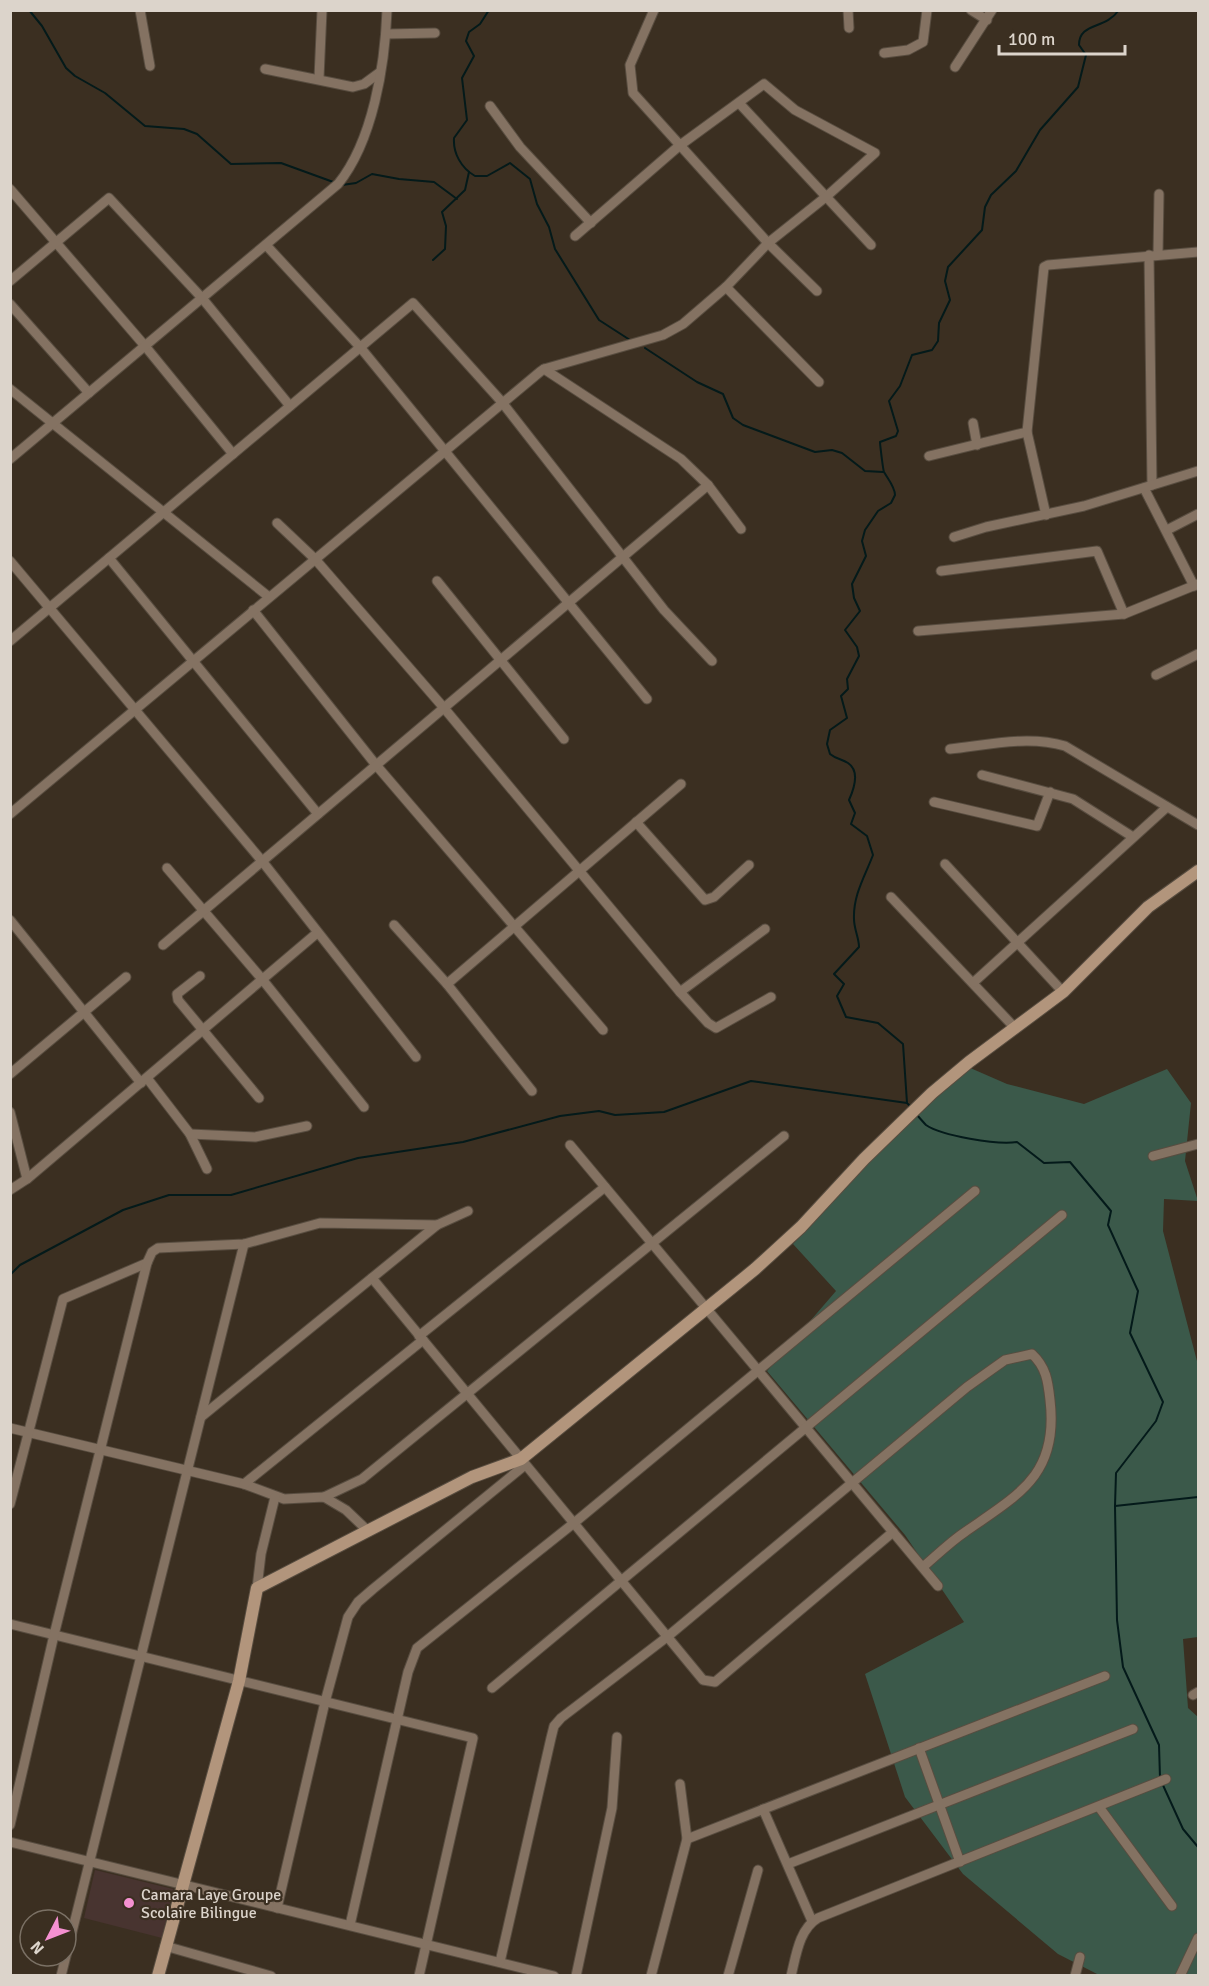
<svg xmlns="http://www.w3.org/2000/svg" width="1209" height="1986" font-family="Signika,sans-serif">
<rect width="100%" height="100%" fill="#3b2f21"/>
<polygon fill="#483430" points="95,1870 173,1889 162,1938 84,1918"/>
<polygon fill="#3b594a" points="968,1067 1007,1084 1084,1104 1167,1069 1191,1103 1185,1161 1198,1201 1164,1199 1163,1231 1198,1365 1198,1637 1183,1639 1188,1708 1198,1717 1198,1975 1099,1975 1058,1954 963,1874 905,1797 865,1674 964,1622 905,1535 767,1371 836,1291 793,1244 888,1140"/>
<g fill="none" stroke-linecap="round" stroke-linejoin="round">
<g stroke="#041a1a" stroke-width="2">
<polyline points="29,10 42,26 66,68 75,76 105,93 145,126 184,129 197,134 231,164 281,163 336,183"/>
<path d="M 489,10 L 480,24 L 469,32 L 466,41 L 474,56 L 462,78 L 467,120 L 454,138 C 453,153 461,168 475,176 L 487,176 L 510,163 L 530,179 L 537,204 L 549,227 L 555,249 L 599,320 L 630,340"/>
<polyline points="342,185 356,183 372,174 399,179 434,182 457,199"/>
<polyline points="433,260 445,249 446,226 442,212 465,190 469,172"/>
<polyline points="645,348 697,382 723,394 733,418 743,425 815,452 832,450 842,453 865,471 883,472"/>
<path d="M 911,1107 L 907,1103 L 903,1044 L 878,1023 L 846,1017 L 837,996 L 844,984 L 834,974 L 859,947 C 859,938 854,929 854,919 C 853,895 865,876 873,855 L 867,836 L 851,824 L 855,813 L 849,800 C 854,789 860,771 848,763 C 842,759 836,759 830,754 L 827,744 L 830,730 L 847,718 L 841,696 L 848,689 L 847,679 L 859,656 L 857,647 L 845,630 L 860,611 L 854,598 L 852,584 L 866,556 L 862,541 L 865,530 L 878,511 L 891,503 L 895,495 C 895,487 888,479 884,472 C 883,470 880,444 880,442 L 896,436 L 898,431 L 889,401 L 900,386 L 912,355 L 932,350 L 938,341 L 939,323 L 950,300 L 945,281 L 948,267 L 982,230 L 985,207 L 991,195 L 1016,171 L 1040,130 L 1078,87 L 1086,55 L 1079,45 C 1079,22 1105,30 1119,10"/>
<path d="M 916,1114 C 919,1117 923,1122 926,1125 C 942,1136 997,1145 1017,1142 L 1044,1163 L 1070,1162 L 1111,1211 L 1108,1225 L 1138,1291 L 1130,1333 L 1163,1402 L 1156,1421 L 1116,1473 L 1115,1506 L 1117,1620 L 1123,1667 L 1159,1745 L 1160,1778"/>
<polyline points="10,1275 20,1265 123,1210 169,1195 231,1195 358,1158 463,1142 560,1116 599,1111 615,1115 664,1112 751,1081 907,1103"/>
<polyline points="1115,1506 1198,1497"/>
<polyline points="1162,1783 1183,1829 1198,1847"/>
</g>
<defs>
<g id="street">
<polyline points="140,10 150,66"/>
<polyline points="654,10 630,65 633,93 768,243 817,291"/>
<polyline points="848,10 849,28"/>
<polyline points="971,10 987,20"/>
<polyline points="386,34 435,33"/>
<polyline points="884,53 908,50 923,42 927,10"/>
<polyline points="955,67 992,10"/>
<polyline points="265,69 353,87 364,84 379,73"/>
<polyline points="319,78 322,10"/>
<polyline points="739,103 871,245"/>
<polyline points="490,106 520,147 591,223"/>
<polyline points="10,189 145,346 233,454"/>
<polyline points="266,245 360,347 647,699"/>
<polyline points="1158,254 1159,194"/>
<polyline points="1149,255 1152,485"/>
<polyline points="10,281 109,198 202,298 290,406"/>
<polyline points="726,287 819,382"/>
<polyline points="10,304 89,393"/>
<polyline points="544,369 663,335 683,324 726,287 768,243 827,196 875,153 795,110 764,84 679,146 575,236"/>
<polyline points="10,389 269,597"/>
<polyline points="973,423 977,445"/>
<polyline points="929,456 1027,432"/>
<path d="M 10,459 L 338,184 C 373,141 385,65 387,10"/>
<polyline points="1144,488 1194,586"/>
<polyline points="1046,515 1027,432 1044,267 1048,265 1198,252"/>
<polyline points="277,523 315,559 444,708 680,992 765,929"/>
<polyline points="1167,530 1198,514"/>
<polyline points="954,537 986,527 1084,506 1198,471"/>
<polyline points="109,558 318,814"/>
<polyline points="10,561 262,861 416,1057"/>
<polyline points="941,571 1097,551 1124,614"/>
<polyline points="437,581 564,739"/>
<polyline points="253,610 376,765 603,1030"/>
<polyline points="918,631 1124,614 1198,584"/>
<polyline points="10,641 413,303 501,401 664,610 712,661"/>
<polyline points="1156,675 1198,654"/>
<path d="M 950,749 C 987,745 1028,735 1065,746 L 1198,825"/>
<polyline points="982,775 1073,799 1133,837"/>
<polyline points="934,802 1037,826 1050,792"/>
<polyline points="10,814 541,371 544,369 681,459 708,485 741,529"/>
<polyline points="636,822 705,900 714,897 749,865"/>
<polyline points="945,864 1063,992"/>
<polyline points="167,868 262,979 364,1107"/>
<polyline points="891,897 1015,1028"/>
<polyline points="10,920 141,1083"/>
<polyline points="394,925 447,984 532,1091"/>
<polyline points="163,945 708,485"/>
<polyline points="200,976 177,994 178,1000 259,1098"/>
<polyline points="974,982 1167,807"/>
<polyline points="447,984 681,784"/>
<polyline points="680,992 708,1023 716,1028 771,997"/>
<polyline points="10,1074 126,977"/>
<polyline points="147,1078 190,1134 207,1169"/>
<polyline points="10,1112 27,1179"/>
<polyline points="190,1134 255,1137 307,1126"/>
<polyline points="570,1145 938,1586"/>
<polyline points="1153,1156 1198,1144"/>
<polyline points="10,1190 27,1179 317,933"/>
<polyline points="372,1278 703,1680 715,1682 893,1532"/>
<polyline points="419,1336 605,1187"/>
<polyline points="201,1417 437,1225 468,1211"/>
<polyline points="10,1428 244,1484 284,1499 324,1497 346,1510 368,1531"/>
<polyline points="244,1484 423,1340"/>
<polyline points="324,1497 362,1479 784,1136"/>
<polyline points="10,1504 63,1299 147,1263"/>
<polyline points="257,1588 261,1554 275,1497"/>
<polyline points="10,1624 473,1738 419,1976"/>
<polyline points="492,1688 1062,1215"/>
<polyline points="1193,1695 1198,1692"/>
<polyline points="919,1748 960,1862"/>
<polyline points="1099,1807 1172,1906"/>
<polyline points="763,1809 812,1921"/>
<polyline points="10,1825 54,1635 147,1263 152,1252 158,1248 244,1244 320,1223 437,1225"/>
<polyline points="687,1839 1105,1676"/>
<polyline points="10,1842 554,1976"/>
<polyline points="788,1864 1133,1729"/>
<polyline points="277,1908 325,1702 348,1617 358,1602 373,1589 525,1465"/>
<polyline points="350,1925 408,1672 417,1648 574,1523 975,1191"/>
<polyline points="165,1946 271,1976"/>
<path d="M 500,1962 L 551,1738 L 554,1726 L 561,1718 L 667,1637 L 967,1387 L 1005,1360 L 1032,1354 C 1046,1367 1048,1381 1050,1400 C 1059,1475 1018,1495 965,1532 C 950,1542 936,1556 923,1567"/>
<polyline points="61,1976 244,1244"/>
<polyline points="576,1976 612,1808 617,1737"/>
<polyline points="651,1976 687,1839 680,1784"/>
<polyline points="728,1976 758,1870"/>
<path d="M 791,1976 C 796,1956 799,1929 818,1918 L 1166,1779"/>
<polyline points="1075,1976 1080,1957"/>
<polyline points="1180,1976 1198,1938"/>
</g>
<polyline id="secondary" points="158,1976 239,1681 257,1588 472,1477 521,1459 755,1269 801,1227 864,1159 932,1093 969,1062 1063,992 1148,907 1198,871"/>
</defs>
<use href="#street" stroke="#584d40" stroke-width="11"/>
<use href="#secondary" stroke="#584d40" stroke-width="14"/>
<use href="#street" stroke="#847262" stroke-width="9"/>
<use href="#secondary" stroke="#b2957c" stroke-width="12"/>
</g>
<circle fill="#f590d1" stroke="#3b2f21" stroke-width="2" cx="129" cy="1903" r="6"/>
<g text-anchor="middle" stroke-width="4.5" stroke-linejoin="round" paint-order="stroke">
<g font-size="16" fill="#dcd4cb" stroke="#3b2f21" text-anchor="start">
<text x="141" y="1900">Camara Laye Groupe<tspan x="141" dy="18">Scolaire Bilingue</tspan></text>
</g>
</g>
<rect width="1209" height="1986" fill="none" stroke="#dcd4cb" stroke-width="24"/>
<g transform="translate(48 1938) rotate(228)"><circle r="28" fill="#3b2f21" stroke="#7b7165" stroke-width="1.5"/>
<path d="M0-4.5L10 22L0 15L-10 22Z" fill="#f590d1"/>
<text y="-9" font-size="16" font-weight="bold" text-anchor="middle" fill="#dcd4cb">N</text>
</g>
<path d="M999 45v9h126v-9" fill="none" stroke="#dcd4cb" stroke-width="3"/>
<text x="1008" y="45" font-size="18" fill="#dcd4cb" stroke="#3b2f21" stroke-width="4.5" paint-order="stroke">100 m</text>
</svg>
